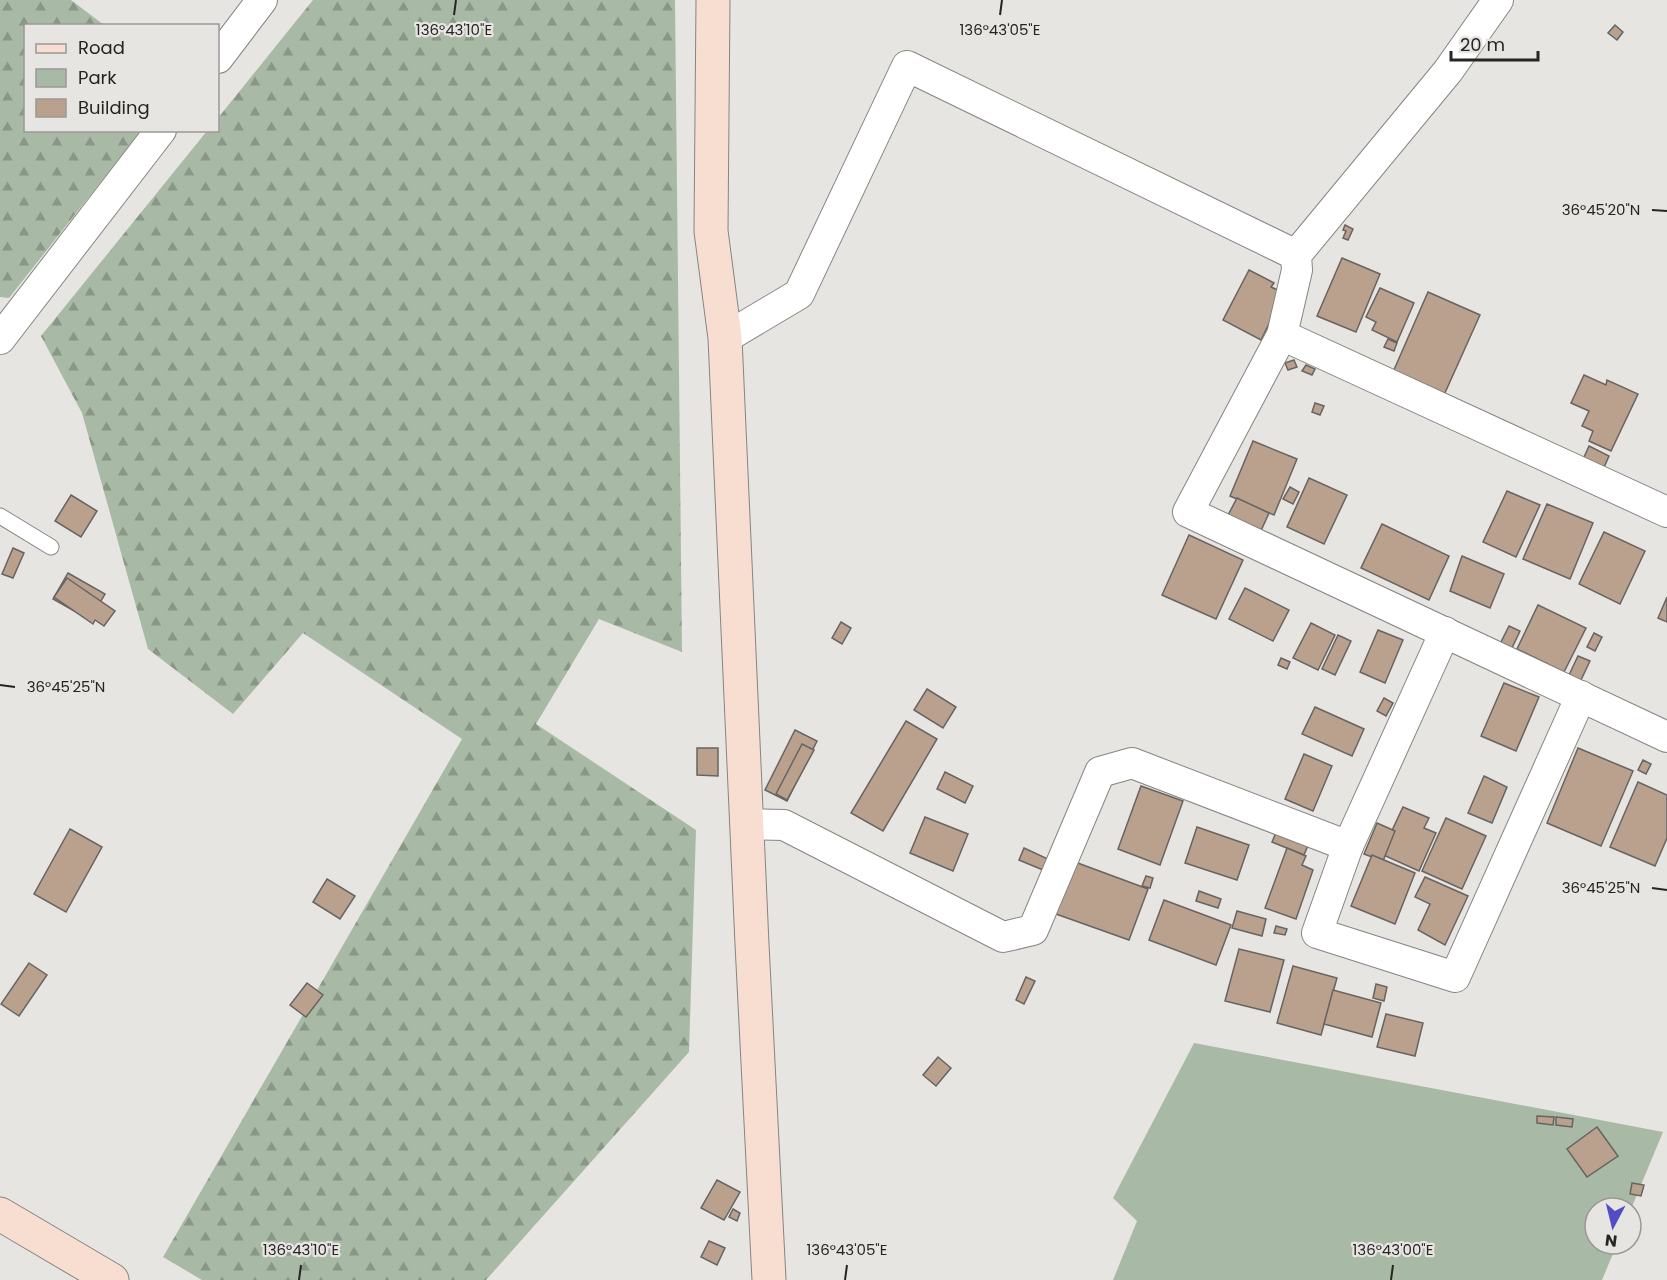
<svg xmlns="http://www.w3.org/2000/svg" width="1667" height="1280" font-family="Poppins,sans-serif">
<defs>
<pattern id="forest-firs" width="22" height="20" patternUnits="userSpaceOnUse" patternTransform="scale(1.5)"><rect width="22" height="20" fill="#a8baa5"/><path d="M5 1l3.5 6h-7zM16 11l3.5 6h-7z" fill="#899786"/></pattern>
</defs>
<rect width="100%" height="100%" fill="#e7e5e1"/>
<g fill="url(#forest-firs)">
<polygon points="0,0 71,0 104,25 26,26 26,130 141,131 9,298 0,297"/>
<polygon points="313,0 675,0 682,652 599,619 536,724 696,830 689,1052 486,1280 202,1280 163,1257 462,739 303,633 233,714 148,649 82,413 41,336 207,131 218,130 218,118"/>
</g>
<polygon fill="#a8baa5" points="1194,1043 1663,1132 1631,1209 1595,1208 1595,1244 1617,1244 1602,1280 1113,1280 1137,1221 1113,1198"/>
<g fill="#baa18e" stroke="#676461" stroke-width="1.5">
<polygon points="1615,25 1623,32 1617,40 1608,33"/>
<polygon points="1345,225 1353,229 1348,240 1343,238 1346,231 1343,230"/>
<polygon points="1342,258 1380,274 1356,332 1317,316"/>
<polygon points="1249,270 1274,283 1271,287 1280,291 1280,301 1261,340 1223,320"/>
<polygon points="1380,288 1414,303 1397,342 1372,330 1376,322 1366,317"/>
<polygon points="1428,292 1480,315 1444,395 1393,372"/>
<polygon points="1388,339 1397,343 1394,351 1384,347"/>
<polygon points="1294,360 1297,367 1288,370 1285,363"/>
<polygon points="1306,365 1315,369 1312,375 1302,371"/>
<polygon points="1584,375 1606,385 1607,380 1638,394 1611,451 1589,441 1593,431 1582,426 1589,411 1571,403"/>
<polygon points="1315,403 1324,406 1320,415 1312,412"/>
<polygon points="1253,441 1297,459 1274,515 1230,496"/>
<polygon points="1589,446 1609,456 1601,474 1581,464"/>
<polygon points="1309,478 1347,495 1324,544 1287,527"/>
<polygon points="1290,487 1299,492 1293,504 1283,499"/>
<polygon points="1507,491 1540,505 1516,557 1483,542"/>
<polygon points="71,495 97,511 81,537 55,521"/>
<polygon points="1237,498 1269,513 1259,535 1226,519"/>
<polygon points="1547,504 1593,523 1570,579 1523,559"/>
<polygon points="1382,524 1449,556 1429,600 1361,568"/>
<polygon points="1604,532 1645,551 1620,604 1579,584"/>
<polygon points="1189,535 1243,560 1216,619 1162,595"/>
<polygon points="13,548 24,553 13,578 2,574"/>
<polygon points="1462,556 1504,574 1490,608 1450,591"/>
<polygon points="68,573 105,594 90,620 53,599"/>
<polygon points="67,578 115,611 104,626 95,620 93,624 54,597"/>
<polygon points="1245,588 1289,610 1273,641 1229,619"/>
<polygon points="1667,597 1667,622 1658,618"/>
<polygon points="1538,605 1586,628 1564,672 1517,649"/>
<polygon points="841,622 851,628 842,644 832,638"/>
<polygon points="1311,623 1335,635 1318,670 1293,658"/>
<polygon points="1509,626 1520,631 1510,652 1499,646"/>
<polygon points="1378,630 1403,640 1385,683 1360,672"/>
<polygon points="1594,633 1602,637 1595,651 1587,647"/>
<polygon points="1338,635 1351,641 1335,675 1322,669"/>
<polygon points="1578,656 1590,661 1580,682 1568,677"/>
<polygon points="1281,658 1290,662 1287,669 1278,665"/>
<polygon points="1504,683 1539,697 1516,751 1481,736"/>
<polygon points="927,689 956,707 943,728 914,710"/>
<polygon points="1384,698 1393,703 1386,716 1377,711"/>
<polygon points="1315,707 1364,729 1352,756 1302,734"/>
<polygon points="906,721 937,739 883,831 851,813"/>
<polygon points="795,730 817,741 787,801 765,790"/>
<polygon points="802,744 814,750 787,800 776,794"/>
<polygon points="697,748 718,748 718,776 697,775"/>
<polygon points="1578,748 1633,771 1601,846 1547,823"/>
<polygon points="1304,754 1332,766 1313,811 1285,799"/>
<polygon points="1643,760 1651,764 1646,774 1638,770"/>
<polygon points="945,772 973,786 965,803 937,789"/>
<polygon points="1484,776 1507,787 1492,823 1468,813"/>
<polygon points="1638,782 1667,795 1667,838 1655,866 1610,847"/>
<polygon points="1141,786 1183,801 1160,865 1118,849"/>
<polygon points="1403,807 1429,818 1424,828 1436,833 1419,871 1381,854"/>
<polygon points="925,817 968,834 953,871 910,853"/>
<polygon points="1446,818 1486,836 1462,889 1422,871"/>
<polygon points="1377,823 1395,831 1383,861 1364,854"/>
<polygon points="1197,827 1249,845 1237,880 1185,863"/>
<polygon points="70,829 102,847 66,912 34,894"/>
<polygon points="1277,830 1309,843 1304,855 1272,842"/>
<polygon points="1024,848 1048,859 1043,870 1019,860"/>
<polygon points="1287,848 1306,856 1302,865 1313,870 1296,919 1265,908"/>
<polygon points="1372,855 1415,873 1395,924 1351,906"/>
<polygon points="1075,862 1148,889 1129,940 1056,914"/>
<polygon points="1146,876 1153,878 1150,888 1142,886"/>
<polygon points="1425,877 1468,896 1445,945 1418,930 1430,904 1415,897"/>
<polygon points="327,879 355,896 340,919 313,902"/>
<polygon points="1199,891 1221,899 1218,908 1196,901"/>
<polygon points="1164,900 1231,925 1216,965 1149,940"/>
<polygon points="1237,911 1266,919 1262,936 1232,928"/>
<polygon points="1276,926 1287,929 1285,935 1274,933"/>
<polygon points="1239,949 1284,960 1270,1012 1225,1001"/>
<polygon points="29,963 47,975 19,1016 1,1004"/>
<polygon points="1293,966 1337,978 1321,1035 1277,1023"/>
<polygon points="1026,977 1035,981 1024,1004 1016,1000"/>
<polygon points="307,983 323,995 306,1017 290,1005"/>
<polygon points="1376,984 1387,987 1384,1001 1373,998"/>
<polygon points="1333,990 1381,1003 1372,1037 1324,1024"/>
<polygon points="1386,1014 1423,1023 1415,1056 1377,1047"/>
<polygon points="938,1057 951,1068 936,1086 923,1075"/>
<polygon points="1537,1116 1554,1117 1553,1125 1537,1123"/>
<polygon points="1556,1117 1573,1119 1572,1127 1556,1125"/>
<polygon points="1597,1127 1618,1156 1587,1177 1567,1149"/>
<polygon points="717,1180 740,1192 724,1220 701,1208"/>
<polygon points="1632,1183 1644,1185 1641,1196 1630,1194"/>
<polygon points="733,1209 740,1213 737,1221 729,1217"/>
<polygon points="709,1241 725,1248 717,1265 701,1257"/>
</g>
<g fill="none" stroke-linecap="round" stroke-linejoin="round">
<defs>
<polyline id="lane" points="0,516 51,547"/>
<g id="street">
<polyline points="1498,0 1448,71 1296,255 1297,270 1282,335 1188,512 1667,737"/>
<polyline points="218,58 262,0"/>
<polyline points="1282,335 1667,512"/>
<polyline points="725,338 799,294 907,66 1296,255"/>
<polyline points="0,339 161,130"/>
<polyline points="1445,632 1348,846 1317,933 1455,977 1581,696"/>
<polyline points="746,824 784,825 1003,937 1033,930 1100,772 1132,763 1348,846"/>
</g>
<g id="secondary">
<polyline points="713,0 711,231 725,338 752,944 769,1280"/>
<polyline points="0,1214 112,1280"/>
</g>
</defs>
<use href="#lane" stroke="#868581" stroke-width="17"/>
<use href="#street" stroke="#868581" stroke-width="32"/>
<use href="#secondary" stroke="#868581" stroke-width="35"/>
<use href="#lane" stroke="#fff" stroke-width="15"/>
<use href="#street" stroke="#fff" stroke-width="30"/>
<use href="#secondary" stroke="#f8ddd1" stroke-width="33"/>
</g>
<path fill="none" stroke="#262524" stroke-width="2" d="M 454,15 L 456,0M 1000,15 L 1002,0M 1652,210 L 1667,211M 0,685 L 15,687M 1652,888 L 1667,890M 299,1280 L 301,1265M 845,1280 L 847,1265M 1391,1280 L 1393,1265"/>
<g font-size="15" text-anchor="middle" fill="#262524" stroke="#e7e5e1" stroke-width="4.5" stroke-linejoin="round" paint-order="stroke">
<text x="454" y="35">136°43'10"E</text>
<text x="1000" y="35">136°43'05"E</text>
<text x="1601" y="215">36°45'20"N</text>
<text x="66" y="692">36°45'25"N</text>
<text x="1601" y="893">36°45'25"N</text>
<text x="301" y="1255">136°43'10"E</text>
<text x="847" y="1255">136°43'05"E</text>
<text x="1393" y="1255">136°43'00"E</text>
</g>
<rect x="24" y="24" width="195" height="108" fill="#e7e5e1" stroke="#9a9895" stroke-width="1.5"/>
<rect x="36" y="44" width="30" height="9" fill="#f8ddd1" stroke="#9a9895" stroke-width="1.5"/>
<text x="78" y="54" font-size="18" fill="#262524">Road</text>
<rect x="36" y="69" width="30" height="18" fill="#a8baa5" stroke="#9a9895" stroke-width="1.5"/>
<text x="78" y="84" font-size="18" fill="#262524">Park</text>
<rect x="36" y="99" width="30" height="18" fill="#baa18e" stroke="#9a9895" stroke-width="1.5"/>
<text x="78" y="114" font-size="18" fill="#262524">Building</text>
<g transform="translate(1613 1226) rotate(187)"><circle r="28" fill="#e7e5e1" stroke="#9a9895" stroke-width="1.5"/>
<path d="M0-4.5L10 22L0 15L-10 22Z" fill="#514ec5"/>
<text y="-9" font-size="16" font-weight="bold" text-anchor="middle" fill="#262524">N</text>
</g>
<path d="M1451 51v9h87v-9" fill="none" stroke="#262524" stroke-width="3"/>
<text x="1460" y="51" font-size="18" fill="#262524" stroke="#e7e5e1" stroke-width="4.5" paint-order="stroke">20 m</text>
</svg>
